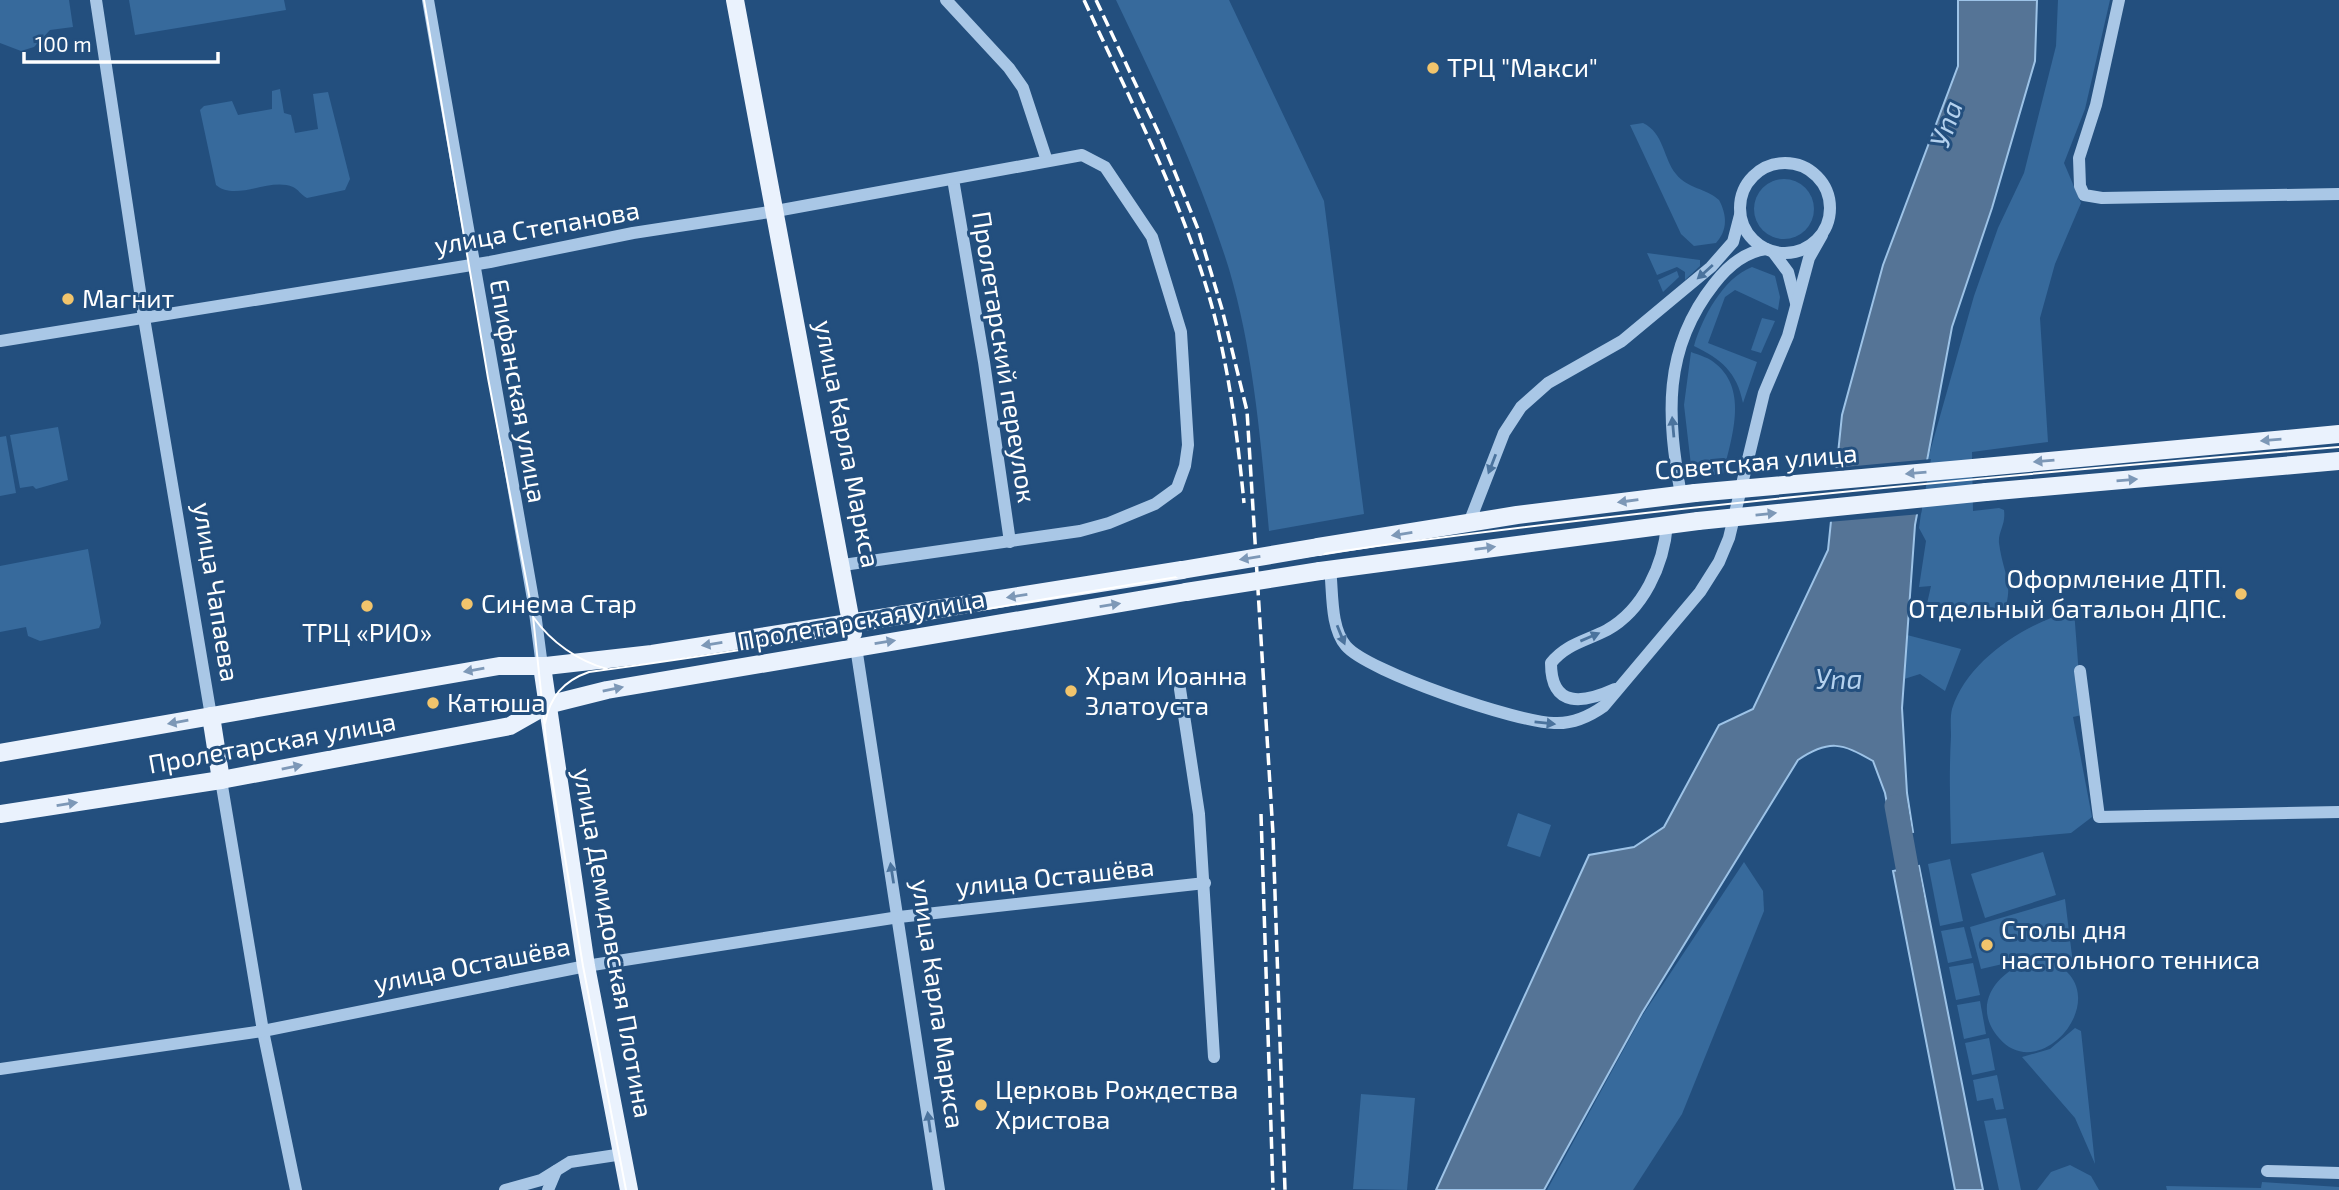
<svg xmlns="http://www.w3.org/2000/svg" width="2339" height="1190" font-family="'Exo 2',sans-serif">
<rect width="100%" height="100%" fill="#234f7e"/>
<g fill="#376a9c">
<polygon points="0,0 69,0 73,27 50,30 34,47 21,51 0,43"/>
<polygon points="129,0 284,0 286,10 135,35"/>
<path d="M 1116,0 L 1229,0 L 1324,201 L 1364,514 L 1269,531 C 1261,444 1254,354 1229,269 C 1200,176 1158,88 1116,0 Z"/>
<path d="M 2058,0 L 2110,0 L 2085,109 L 2064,163 L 2081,203 L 2055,264 L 2040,318 L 2048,442 L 1972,452 L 1973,511 L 1999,508 L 2004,510 C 2006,525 1998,531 1999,543 C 2003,575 2017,587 2000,619 L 1926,608 L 1931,586 L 1919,587 L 1926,541 L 1919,528 L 1929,455 L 1974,296 L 1998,228 L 2024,173 L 2056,46 Z"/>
<path d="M 280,89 L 284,113 L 291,115 L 295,133 L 318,129 L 313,94 L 328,92 L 350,179 L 345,190 L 307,198 C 301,195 298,189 293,187 C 269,177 236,202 216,185 L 200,110 L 204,106 L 232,101 L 238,115 L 272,109 L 272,91 Z"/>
<path d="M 1643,123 C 1664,133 1663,158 1676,174 C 1688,189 1706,188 1719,200 C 1727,215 1728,230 1716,243 L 1694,246 L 1681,234 L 1630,125 Z"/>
<circle cx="1784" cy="209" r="30"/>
<polygon points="1647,253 1700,260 1700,266 1685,280 1685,272 1677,267 1657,275"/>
<path d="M 1752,267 L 1775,276 L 1780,297 L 1778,310 L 1735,290 L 1725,297 L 1708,343 L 1757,362 L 1743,403 C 1737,372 1721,359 1694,346 C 1702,318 1723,278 1752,267 Z"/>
<polygon points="1677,271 1679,277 1663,292 1658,280"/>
<polygon points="1762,318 1775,321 1761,353 1751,350"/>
<path d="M 1691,352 C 1699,355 1710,358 1716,364 C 1749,391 1731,440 1723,474 L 1693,477 L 1692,474 L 1684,405 Z"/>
<polygon points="58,427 68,480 36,489 33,486 20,488 10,435"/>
<polygon points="6,436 16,493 0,496 0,437"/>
<polygon points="88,549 101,623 99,628 40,641 28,636 26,627 0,632 0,566"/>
<path d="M 2074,610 L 2082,715 L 2073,717 L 2092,817 L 2071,833 L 1951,844 C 1950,808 1949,772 1951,736 C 1951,728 1950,717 1952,709 C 1968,659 2027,623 2074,610 Z"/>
<polygon points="1907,635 1961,649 1945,691 1920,674 1901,680"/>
<polygon points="1518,813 1551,825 1540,857 1507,846"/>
<polygon points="2043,852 2056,895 1985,918 1971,874"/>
<polygon points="1950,859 1963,921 1940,926 1928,864"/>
<polygon points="1744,862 1763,891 1764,911 1682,1114 1633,1190 1547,1190 1642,1016"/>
<polygon points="2065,899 2074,972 2054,958 2042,955 1981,969 1970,927"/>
<polygon points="1964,927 1972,958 1948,963 1941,931"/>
<path d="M 2042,958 C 2126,984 2043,1090 1999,1038 C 1967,1001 2004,964 2042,958 Z"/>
<polygon points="1973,963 1980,995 1956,1000 1949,967"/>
<polygon points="1980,1001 1986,1034 1964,1039 1957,1005"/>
<polygon points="2075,1028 2081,1031 2095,1164 2075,1118 2022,1057 2050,1049"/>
<polygon points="1989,1038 1995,1070 1972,1075 1965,1043"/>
<polygon points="1997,1075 2004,1109 1996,1110 1993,1098 1977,1101 1973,1080"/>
<polygon points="1361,1094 1415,1098 1407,1190 1353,1189"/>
<polygon points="2006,1118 2021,1190 1999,1190 1984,1121"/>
<polygon points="2070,1165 2091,1176 2099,1190 2037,1190 2051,1172"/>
<polygon points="2262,1182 2339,1187 2339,1190 2167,1190 2166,1186 2261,1188"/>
</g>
<g fill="#557496" stroke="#9dc3e7" stroke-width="2">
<path d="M 1958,0 L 2037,0 L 2035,61 L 1992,208 L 1952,327 L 1915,525 L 1902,708 L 1907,793 L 1913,832 L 1893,836 L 1885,793 L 1873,761 C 1842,743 1829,739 1798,760 L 1642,1013 L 1544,1190 L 1436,1190 L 1589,855 L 1634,847 L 1664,827 L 1719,725 L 1753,709 L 1828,550 L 1842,415 L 1883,265 L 1958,66 Z"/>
<polygon points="1919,866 1983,1190 1955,1190 1893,871"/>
</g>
<polygon fill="#234f7e" points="1931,459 1921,514 1828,522 1834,468"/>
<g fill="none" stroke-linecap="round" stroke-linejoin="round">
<polyline stroke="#557496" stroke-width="23" points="1896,806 1913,900"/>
<g stroke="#a9c7e6" stroke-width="12">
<polyline points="96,0 144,318 211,716"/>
<polyline points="428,0 534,605 542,666"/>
<polyline points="946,0 1009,68 1023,88 1047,161"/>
<polyline points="2119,0 2096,105 2079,158 2080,186 2084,195 2102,198 2339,194"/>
<circle cx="1785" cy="208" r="45"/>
<polyline points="953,179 984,362 1010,542"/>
<polyline points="1773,252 1788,272 1796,303"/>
<polyline points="0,341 490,262 633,233 776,211 1082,155 1105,167 1152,237 1181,332 1188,445 1185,466 1177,488 1155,504 1109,523 1080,531 843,565"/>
<path d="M 1681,495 C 1667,417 1662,350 1714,284 C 1727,267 1744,252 1766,249"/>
<polyline points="1469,523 1504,433 1521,407 1548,383 1622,341 1711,267 1733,242 1740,215"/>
<path d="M 1330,568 C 1333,592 1330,627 1346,646 C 1368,672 1519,723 1554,723 C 1572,724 1590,716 1604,706 L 1700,592 L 1719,562 L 1729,538 L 1764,393 L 1788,336 L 1809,258 L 1822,235"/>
<polyline points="856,647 939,1190"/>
<polyline points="2080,671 2099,817 2339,812"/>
<polyline points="1180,689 1199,814 1214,1057"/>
<path d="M 1615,689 C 1584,703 1551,709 1551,663 C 1566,644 1586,641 1607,630 C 1643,610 1664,565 1667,524"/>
<polyline points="221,780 263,1031 296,1190"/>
<polyline points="0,1069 263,1031 586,966 899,917 1205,883"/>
<polyline points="2267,1171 2339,1173"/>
<polyline points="505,1190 541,1180 570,1162 623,1154"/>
<polyline points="548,1190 556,1171"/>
</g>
<g stroke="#eaf2fd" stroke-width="18">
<polyline points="735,0 853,633"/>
<polyline points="1984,467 2339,434"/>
<polyline points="1986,492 2339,461"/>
<polyline points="1318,547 1517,515 1695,493"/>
<polyline points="1320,571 1698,521"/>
<polyline points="542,666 586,966 629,1190"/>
<polyline points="211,716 221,780"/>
<polyline points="0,753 499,666 546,666 652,654 1182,570"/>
<polyline points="0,814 221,780 510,726 547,705 607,690 1186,592"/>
</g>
<g stroke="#fff" stroke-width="2">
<polyline points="424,0 488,378 533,616 547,749 583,966 626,1190"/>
<path d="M 534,618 C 551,642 578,661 607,669"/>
<path d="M 545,723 C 550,697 563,681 589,672 C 852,637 1114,583 1377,546 C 1697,503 2018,474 2339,447"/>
</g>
<g stroke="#fff" stroke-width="3.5" stroke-dasharray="12 5" stroke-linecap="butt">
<path d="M 1084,0 C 1131,102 1185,205 1214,314 C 1230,376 1238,441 1244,503"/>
<polyline points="1096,0 1160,136 1198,229 1222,309 1247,411 1273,834 1285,1190"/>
<polyline points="1261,814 1273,1190"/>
</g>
<g stroke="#eaf2fd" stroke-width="18">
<polyline points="1695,493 1984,467"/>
<polyline points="1698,521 1986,492"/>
<polyline points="1182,570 1318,547"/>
<polyline points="1186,592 1320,571"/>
</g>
</g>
<defs><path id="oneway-solid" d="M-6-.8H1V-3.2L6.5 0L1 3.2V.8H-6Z" transform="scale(1.75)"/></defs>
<g fill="#4b739d">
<use href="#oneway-solid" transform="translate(1705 272) rotate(138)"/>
<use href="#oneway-solid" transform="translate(1673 427) rotate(-95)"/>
<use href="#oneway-solid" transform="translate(1492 464) rotate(111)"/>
<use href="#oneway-solid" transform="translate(1341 635) rotate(68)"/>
<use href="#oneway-solid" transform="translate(1590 637) rotate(-23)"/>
<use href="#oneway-solid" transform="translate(1545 723) rotate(6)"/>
<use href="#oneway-solid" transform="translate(892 873) rotate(-99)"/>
<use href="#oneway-solid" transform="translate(929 1122) rotate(-98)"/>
</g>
<g fill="#7d98b7">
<use href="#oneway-solid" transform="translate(2271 440) rotate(175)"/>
<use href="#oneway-solid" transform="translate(2044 461) rotate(175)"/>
<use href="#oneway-solid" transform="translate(1916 473) rotate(175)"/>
<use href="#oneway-solid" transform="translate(2127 480) rotate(-5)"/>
<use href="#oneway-solid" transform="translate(1628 501) rotate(172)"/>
<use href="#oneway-solid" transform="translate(1766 514) rotate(-6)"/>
<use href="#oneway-solid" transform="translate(1402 534) rotate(171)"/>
<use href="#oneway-solid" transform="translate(1485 548) rotate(-7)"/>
<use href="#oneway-solid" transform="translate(1250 558) rotate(171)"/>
<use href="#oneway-solid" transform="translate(1017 596) rotate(171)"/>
<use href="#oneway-solid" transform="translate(1110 605) rotate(-9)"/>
<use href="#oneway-solid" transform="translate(885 642) rotate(-9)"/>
<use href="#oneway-solid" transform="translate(712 644) rotate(171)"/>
<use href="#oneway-solid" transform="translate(474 670) rotate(170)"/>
<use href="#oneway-solid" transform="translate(613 689) rotate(-11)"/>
<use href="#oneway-solid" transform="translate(178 722) rotate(170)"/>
<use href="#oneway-solid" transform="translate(292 767) rotate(-11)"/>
<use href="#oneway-solid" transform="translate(67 804) rotate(-9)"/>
</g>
<g fill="#f1c46c" stroke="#234f7e" stroke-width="2.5">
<circle cx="1433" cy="68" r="7"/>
<circle cx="68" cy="299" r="7"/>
<circle cx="2241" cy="594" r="7"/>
<circle cx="467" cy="604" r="7"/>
<circle cx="367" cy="606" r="7"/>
<circle cx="1071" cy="691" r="7"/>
<circle cx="433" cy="703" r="7"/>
<circle cx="1987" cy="945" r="7"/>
<circle cx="981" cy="1105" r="7"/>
</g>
<g text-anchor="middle" stroke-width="6" stroke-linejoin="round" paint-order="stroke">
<g font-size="26" fill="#fff" stroke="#234f7e" text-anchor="start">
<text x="1447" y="77">ТРЦ "Макси"</text>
<text x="82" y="308">Магнит</text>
<text x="2227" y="588" text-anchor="end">Оформление ДТП.<tspan x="2227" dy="30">Отдельный батальон ДПС.</tspan></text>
<text x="481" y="613">Синема Стар</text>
<text x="367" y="642" text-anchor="middle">ТРЦ «РИО»</text>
<text x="1085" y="685">Храм Иоанна<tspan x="1085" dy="30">Златоуста</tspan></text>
<text x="447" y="712">Катюша</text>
<text x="2001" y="939">Cтолы дня<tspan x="2001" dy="30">настольного тенниса</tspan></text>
<text x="995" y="1099">Церковь Рождества<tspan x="995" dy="30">Христова</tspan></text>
</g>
<g font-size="26" fill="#fff" stroke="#234f7e">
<text transform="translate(537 228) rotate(-10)" y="9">улица Степанова</text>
<text transform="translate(1004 357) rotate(81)" y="9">Пролетарский переулок</text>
<text transform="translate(518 391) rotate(80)" y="9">Епифанская улица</text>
<text transform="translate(847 444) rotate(79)" y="9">улица Карла Маркса</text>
<text transform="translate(1756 462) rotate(-5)" y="9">Советская улица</text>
<text transform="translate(216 592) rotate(81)" y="9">улица Чапаева</text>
<text transform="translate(861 620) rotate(-10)" y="9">Пролетарская улица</text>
<text transform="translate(272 743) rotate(-10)" y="9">Пролетарская улица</text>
<text transform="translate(1055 877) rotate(-6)" y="9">улица Осташёва</text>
<text transform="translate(613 943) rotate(80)" y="9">улица Демидовская Плотина</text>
<text transform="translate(472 965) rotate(-11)" y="9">улица Осташёва</text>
<text transform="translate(938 1004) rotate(82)" y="9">улица Карла Маркса</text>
</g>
<g font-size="28" font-style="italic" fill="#b4d1ee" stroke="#234f7e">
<text transform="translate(1946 124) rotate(-71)" y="10">Упа</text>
<text x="1839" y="689">Упа</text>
</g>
</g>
<path d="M24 52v10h194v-10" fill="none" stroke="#ffffff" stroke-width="3.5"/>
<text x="35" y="52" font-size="21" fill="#ffffff" stroke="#234f7e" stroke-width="5" paint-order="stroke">100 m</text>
</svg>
